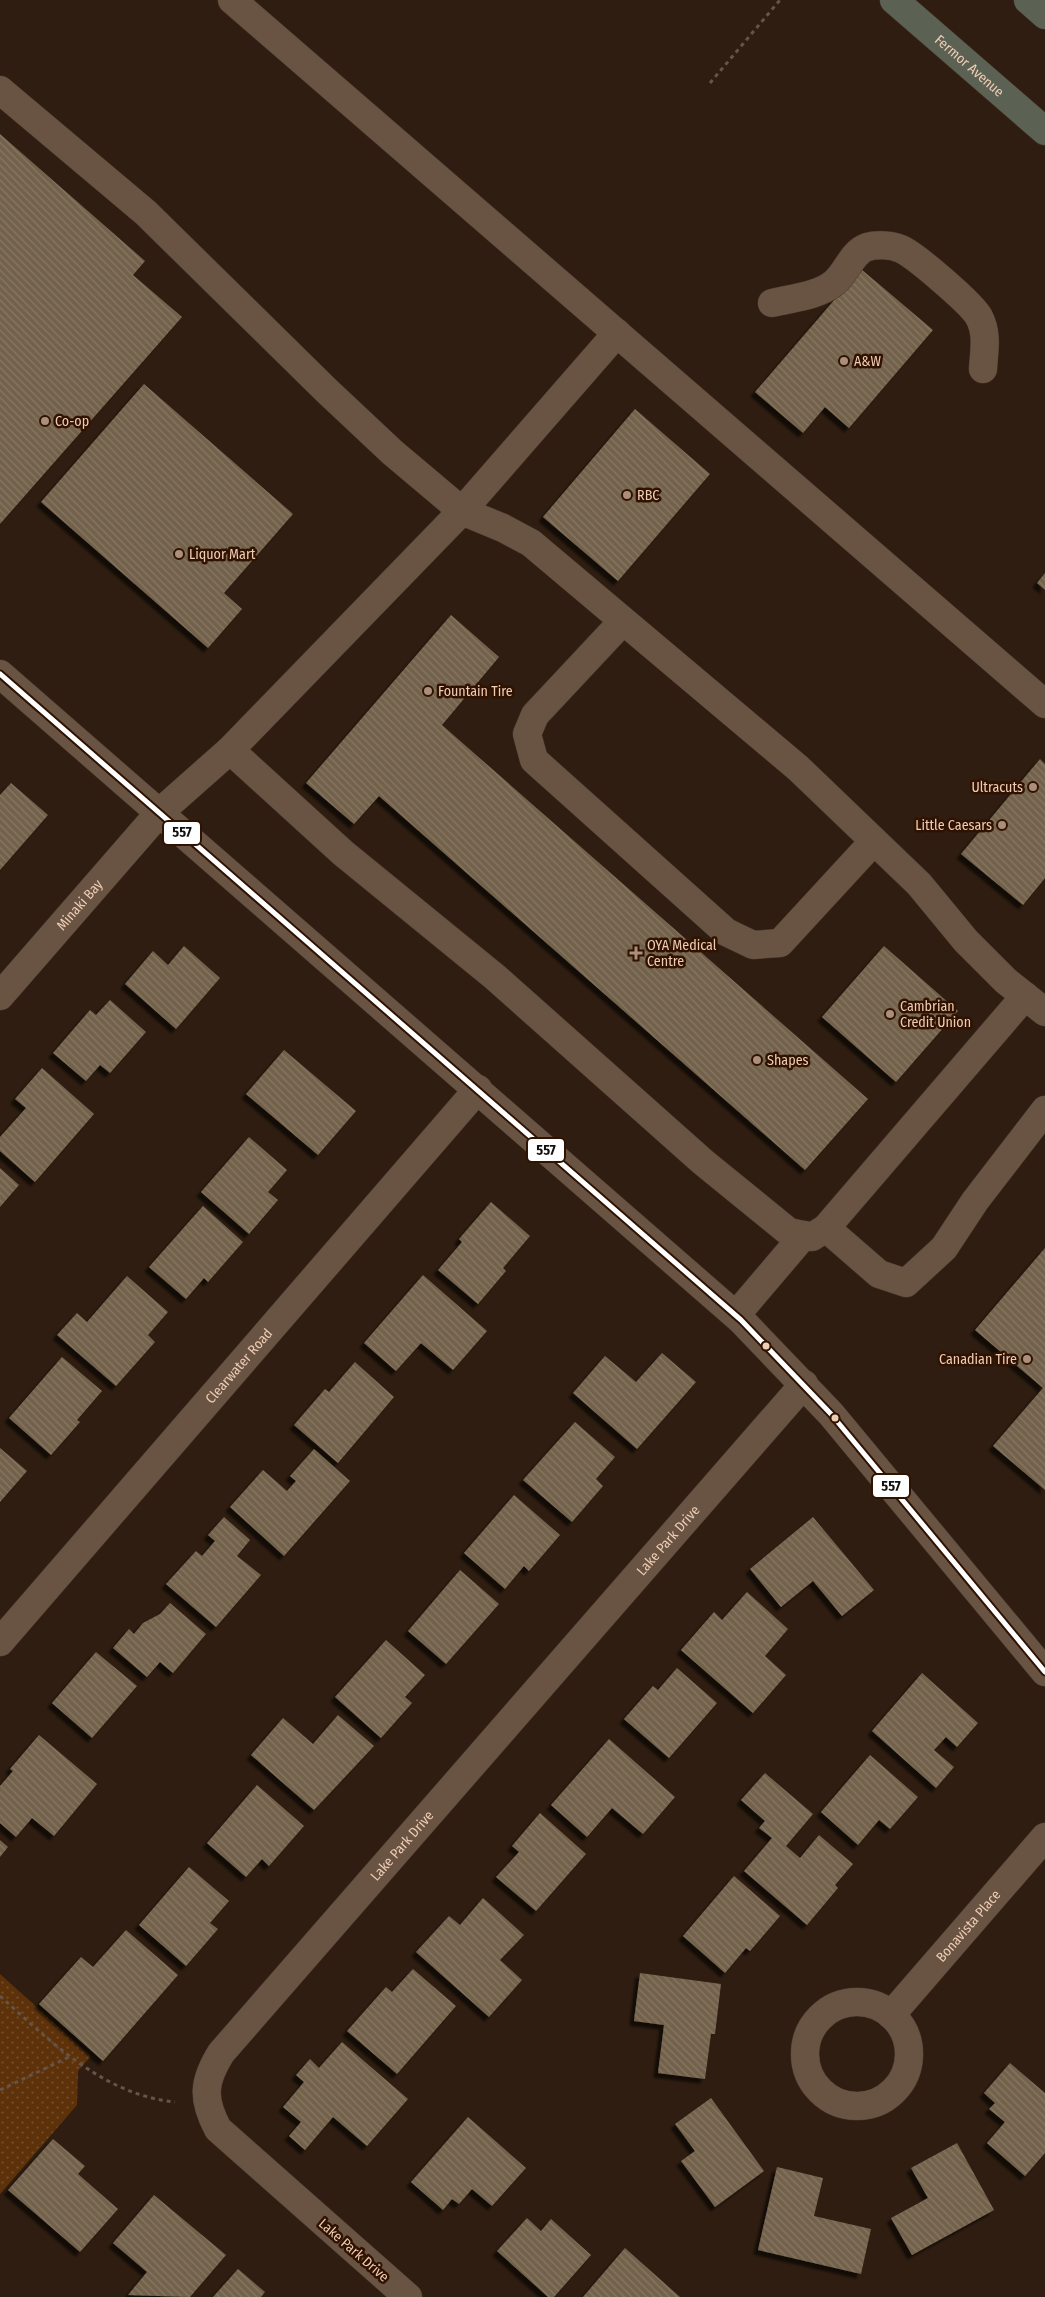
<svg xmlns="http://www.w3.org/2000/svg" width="1045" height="2297" font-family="'Fira Sans Condensed',sans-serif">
<defs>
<pattern id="park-dots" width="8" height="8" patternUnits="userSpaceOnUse" patternTransform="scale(1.25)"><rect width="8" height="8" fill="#5d320b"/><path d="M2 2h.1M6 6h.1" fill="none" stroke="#754e2c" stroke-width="1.8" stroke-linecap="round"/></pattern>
<pattern id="building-back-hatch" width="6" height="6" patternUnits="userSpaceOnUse" patternTransform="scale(1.25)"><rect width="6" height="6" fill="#73624c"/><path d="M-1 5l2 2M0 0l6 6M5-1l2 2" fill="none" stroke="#877763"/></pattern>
<filter id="shadow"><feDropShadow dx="-4.5" dy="4.5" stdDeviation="1" flood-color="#0009"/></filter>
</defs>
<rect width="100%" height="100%" fill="#2e1d10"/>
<polygon fill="url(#park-dots)" points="0,1974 91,2056 78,2071 77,2105 0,2194"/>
<g fill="url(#building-back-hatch)" filter="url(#shadow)">
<polygon points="0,134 145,261 133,275 182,317 0,524"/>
<polygon points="861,269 933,330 849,428 825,407 803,433 755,392"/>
<polygon points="144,384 293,514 224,593 242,609 208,648 41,502"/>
<polygon points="635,409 710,474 618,581 543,517"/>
<polygon points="1045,573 1045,590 1037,583"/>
<polygon points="451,615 499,657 442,725 868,1099 805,1170 379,796 354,824 306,783"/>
<polygon points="1040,759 1045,764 1045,878 1023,905 961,854"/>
<polygon points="11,783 48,815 0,870 0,795"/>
<polygon points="184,946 220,978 176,1029 125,984 153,951 168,965"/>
<polygon points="884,946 958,1011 896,1082 822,1017"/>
<polygon points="110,1000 146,1032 110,1073 100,1065 86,1081 53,1053 90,1010 96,1015"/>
<polygon points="284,1050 356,1111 318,1155 246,1094"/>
<polygon points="42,1068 94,1114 35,1182 0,1151 0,1137 26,1108 15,1099"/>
<polygon points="249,1137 287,1170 268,1192 278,1200 249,1234 201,1192"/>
<polygon points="0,1168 19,1185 0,1207"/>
<polygon points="491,1202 530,1236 503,1268 506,1271 478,1304 438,1270 462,1242 459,1239"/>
<polygon points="203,1206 243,1242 208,1282 204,1278 186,1299 149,1267"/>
<polygon points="1045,1248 1045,1490 993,1446 1043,1388 975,1330"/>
<polygon points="423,1275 487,1331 453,1370 421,1343 396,1371 364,1343"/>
<polygon points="127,1276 168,1312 148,1335 155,1342 116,1386 57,1335 77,1313 87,1322"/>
<polygon points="662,1353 696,1382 637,1449 573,1393 605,1356 636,1382"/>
<polygon points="62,1357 102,1391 77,1420 80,1422 51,1455 9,1418"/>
<polygon points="355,1362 394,1397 338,1463 294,1425 325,1389 329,1392"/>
<polygon points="575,1422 615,1457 596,1479 603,1486 572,1522 523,1480"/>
<polygon points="0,1448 27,1471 0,1502"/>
<polygon points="314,1449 350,1481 284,1556 230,1507 263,1470 287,1491 296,1481 290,1476"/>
<polygon points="514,1495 560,1535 529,1571 524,1566 505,1589 464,1553"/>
<polygon points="224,1517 250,1540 237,1556 261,1575 216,1627 166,1584 196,1551 202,1556 215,1541 208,1535"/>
<polygon points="813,1517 874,1590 842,1616 813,1581 781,1607 750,1569"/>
<polygon points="460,1570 499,1604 446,1664 408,1631"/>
<polygon points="747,1592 788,1629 765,1656 786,1675 753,1713 681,1650 714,1612 722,1620"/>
<polygon points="170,1603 206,1634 173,1673 160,1662 147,1677 113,1648 129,1629 134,1634 143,1623 160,1614"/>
<polygon points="386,1640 425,1675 405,1697 412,1703 381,1738 335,1697"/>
<polygon points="96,1652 137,1686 92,1738 52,1703"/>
<polygon points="677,1668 717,1703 669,1758 624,1719 653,1686 658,1690"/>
<polygon points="922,1673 978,1723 957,1747 946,1737 934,1750 954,1767 936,1788 872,1731"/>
<polygon points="338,1715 374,1746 314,1810 251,1755 283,1718 313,1744"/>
<polygon points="39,1735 97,1784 54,1836 32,1818 16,1837 0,1823 0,1786 13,1771 10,1769"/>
<polygon points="609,1739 675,1797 643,1834 612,1808 587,1837 551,1805"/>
<polygon points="870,1755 918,1797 890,1829 879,1820 858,1845 821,1812"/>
<polygon points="765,1773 813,1814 786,1846 800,1858 819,1835 853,1864 835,1885 838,1888 807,1925 744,1871 772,1838 759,1828 765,1821 741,1800"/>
<polygon points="257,1785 304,1826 269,1866 262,1859 246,1877 207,1843"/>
<polygon points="540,1813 586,1854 536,1911 496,1877 519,1852 512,1846"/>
<polygon points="0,1840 8,1847 0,1857"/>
<polygon points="189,1867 229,1901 210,1923 218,1929 186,1966 139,1925"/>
<polygon points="734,1876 780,1916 750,1951 746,1948 725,1973 683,1936"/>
<polygon points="483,1898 524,1935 500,1960 522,1980 489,2017 416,1952 449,1916 460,1925"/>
<polygon points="126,1930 178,1975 103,2061 39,2004 81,1957 93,1967"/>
<polygon points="413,1969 456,2006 397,2074 347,2031 386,1987 392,1992"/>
<polygon points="640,1973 721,1984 715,2034 711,2034 705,2079 658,2073 664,2025 634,2021"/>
<polygon points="342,2042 408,2099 367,2146 333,2117 305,2150 289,2136 301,2122 283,2107 304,2082 296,2075 310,2059 319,2068"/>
<polygon points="1010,2063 1045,2093 1045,2153 1025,2176 987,2143 1005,2122 989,2109 995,2103 984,2093"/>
<polygon points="711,2098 764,2171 715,2207 681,2161 695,2151 675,2124"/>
<polygon points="468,2117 526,2168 492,2206 472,2189 459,2204 452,2199 443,2210 411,2182"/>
<polygon points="53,2139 85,2166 78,2174 118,2209 80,2252 8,2190"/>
<polygon points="957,2143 994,2210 912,2255 891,2218 928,2198 911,2168"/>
<polygon points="777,2167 823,2178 814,2216 871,2229 861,2274 758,2250"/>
<polygon points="154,2195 226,2255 190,2297 128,2295 147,2272 113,2243"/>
<polygon points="527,2218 541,2231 551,2219 591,2255 554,2297 548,2297 497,2251"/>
<polygon points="625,2248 680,2297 583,2297"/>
<polygon points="238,2269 265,2292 261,2297 213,2297"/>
</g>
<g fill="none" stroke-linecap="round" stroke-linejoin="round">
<defs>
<g id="minor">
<polyline points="232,0 1045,704"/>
<polyline points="0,90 146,213 326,390 392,452 462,511 617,333"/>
<path d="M 772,303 C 792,298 818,296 834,283 C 846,274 852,252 867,247 C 877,244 892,245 901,249 C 915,255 972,304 979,317 C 988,334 984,351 983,369"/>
<polyline points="623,621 535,715 527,734 534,760 726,932 753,945 780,943 874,841"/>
<polyline points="0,674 741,1320 831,1414 1045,1672"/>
<polyline points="230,750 343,853 495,977 703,1162 789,1232 812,1237 826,1228 1025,996"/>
<path id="s1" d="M 0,996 L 160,812 L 230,750 L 462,511 L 503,528 L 531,543 L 798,768 L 919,884 L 966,941 L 1006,981 L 1045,1012"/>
<polyline points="826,1228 879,1274 906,1283 944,1248 975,1201 1045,1110"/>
<polyline points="736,1315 804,1235"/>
<path id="s2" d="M 0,1642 L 478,1089"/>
<circle cx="857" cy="2054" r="52"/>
<path id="s3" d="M 891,2015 L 1045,1837"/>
<path id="s4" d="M 408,2297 L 218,2129 C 202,2099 203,2082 221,2053 L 804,1384"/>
</g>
<g id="highway">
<path id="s5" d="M 894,0 L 1045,131"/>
<polyline points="1028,0 1045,15"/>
</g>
</defs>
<use href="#minor" stroke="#49392e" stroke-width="29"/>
<use href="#highway" stroke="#49392e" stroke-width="29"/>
<g stroke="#655447" stroke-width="3" stroke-dasharray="4 4" stroke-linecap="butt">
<polyline points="710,83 780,0"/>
<path d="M 0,1996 C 51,2042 104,2095 175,2102"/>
<polyline points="0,2090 69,2057"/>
</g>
<use href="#minor" stroke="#695444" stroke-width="28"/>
<use href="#highway" stroke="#5c6253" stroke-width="28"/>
<defs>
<polyline id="bus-1" points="0,674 741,1320 831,1414 1045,1672"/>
</defs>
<use href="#bus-1" stroke="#301200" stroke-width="9"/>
<use href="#bus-1" stroke="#fff" stroke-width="5"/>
</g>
<g fill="#ab8f7b" stroke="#301200" stroke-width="2">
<circle cx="844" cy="361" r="5"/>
<circle cx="45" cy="421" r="5"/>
<circle cx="627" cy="495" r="5"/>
<circle cx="179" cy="554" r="5"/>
<circle cx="428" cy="691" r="5"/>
<circle cx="1033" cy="787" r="5"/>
<circle cx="1002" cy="825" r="5"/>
<path d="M633.5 945.5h5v5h5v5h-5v5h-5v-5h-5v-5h5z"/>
<circle cx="890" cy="1014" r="5"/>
<circle cx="757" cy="1060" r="5"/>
<circle cx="1027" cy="1359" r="5"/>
</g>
<g fill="#efccb4" stroke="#301200" stroke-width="2">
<circle cx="766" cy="1346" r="4.5"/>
<circle cx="835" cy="1418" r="4.5"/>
</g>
<g text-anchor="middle" stroke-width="5" stroke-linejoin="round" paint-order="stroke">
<g font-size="14" fill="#efccb4" stroke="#301200">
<text dy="5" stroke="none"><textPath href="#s5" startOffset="100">Fermor Avenue</textPath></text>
<text dy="5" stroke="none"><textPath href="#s1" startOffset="121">Minaki Bay</textPath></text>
<text dy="5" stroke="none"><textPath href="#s2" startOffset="365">Clearwater Road</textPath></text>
<text dy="5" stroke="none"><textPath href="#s4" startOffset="1015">Lake Park Drive</textPath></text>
<text dy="5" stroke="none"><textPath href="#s4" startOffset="610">Lake Park Drive</textPath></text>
<text dy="5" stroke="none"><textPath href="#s3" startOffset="118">Bonavista Place</textPath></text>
<text transform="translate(354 2250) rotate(41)" y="5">Lake Park Drive</text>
</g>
<g font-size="14" fill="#efccb4" stroke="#301200" text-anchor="start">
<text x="854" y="366">A&amp;W</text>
<text x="55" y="426">Co-op</text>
<text x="637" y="500">RBC</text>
<text x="189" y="559">Liquor Mart</text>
<text x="438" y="696">Fountain Tire</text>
<text x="1023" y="792" text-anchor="end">Ultracuts</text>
<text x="992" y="830" text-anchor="end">Little Caesars</text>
<text x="647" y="950">OYA Medical<tspan x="647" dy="16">Centre</tspan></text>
<text x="900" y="1011">Cambrian<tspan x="900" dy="16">Credit Union</tspan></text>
<text x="767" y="1065">Shapes</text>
<text x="1017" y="1364" text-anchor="end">Canadian Tire</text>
</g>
</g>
<g stroke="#301200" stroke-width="2">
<rect x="163" y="821" width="38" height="24" rx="5" fill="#fff"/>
<rect x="527" y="1138" width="38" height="24" rx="5" fill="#fff"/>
<rect x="872" y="1474" width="38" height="24" rx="5" fill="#fff"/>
</g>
<g font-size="14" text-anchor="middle" font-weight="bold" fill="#111">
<text x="182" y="837">557</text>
<text x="546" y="1155">557</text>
<text x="891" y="1491">557</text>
</g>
</svg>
